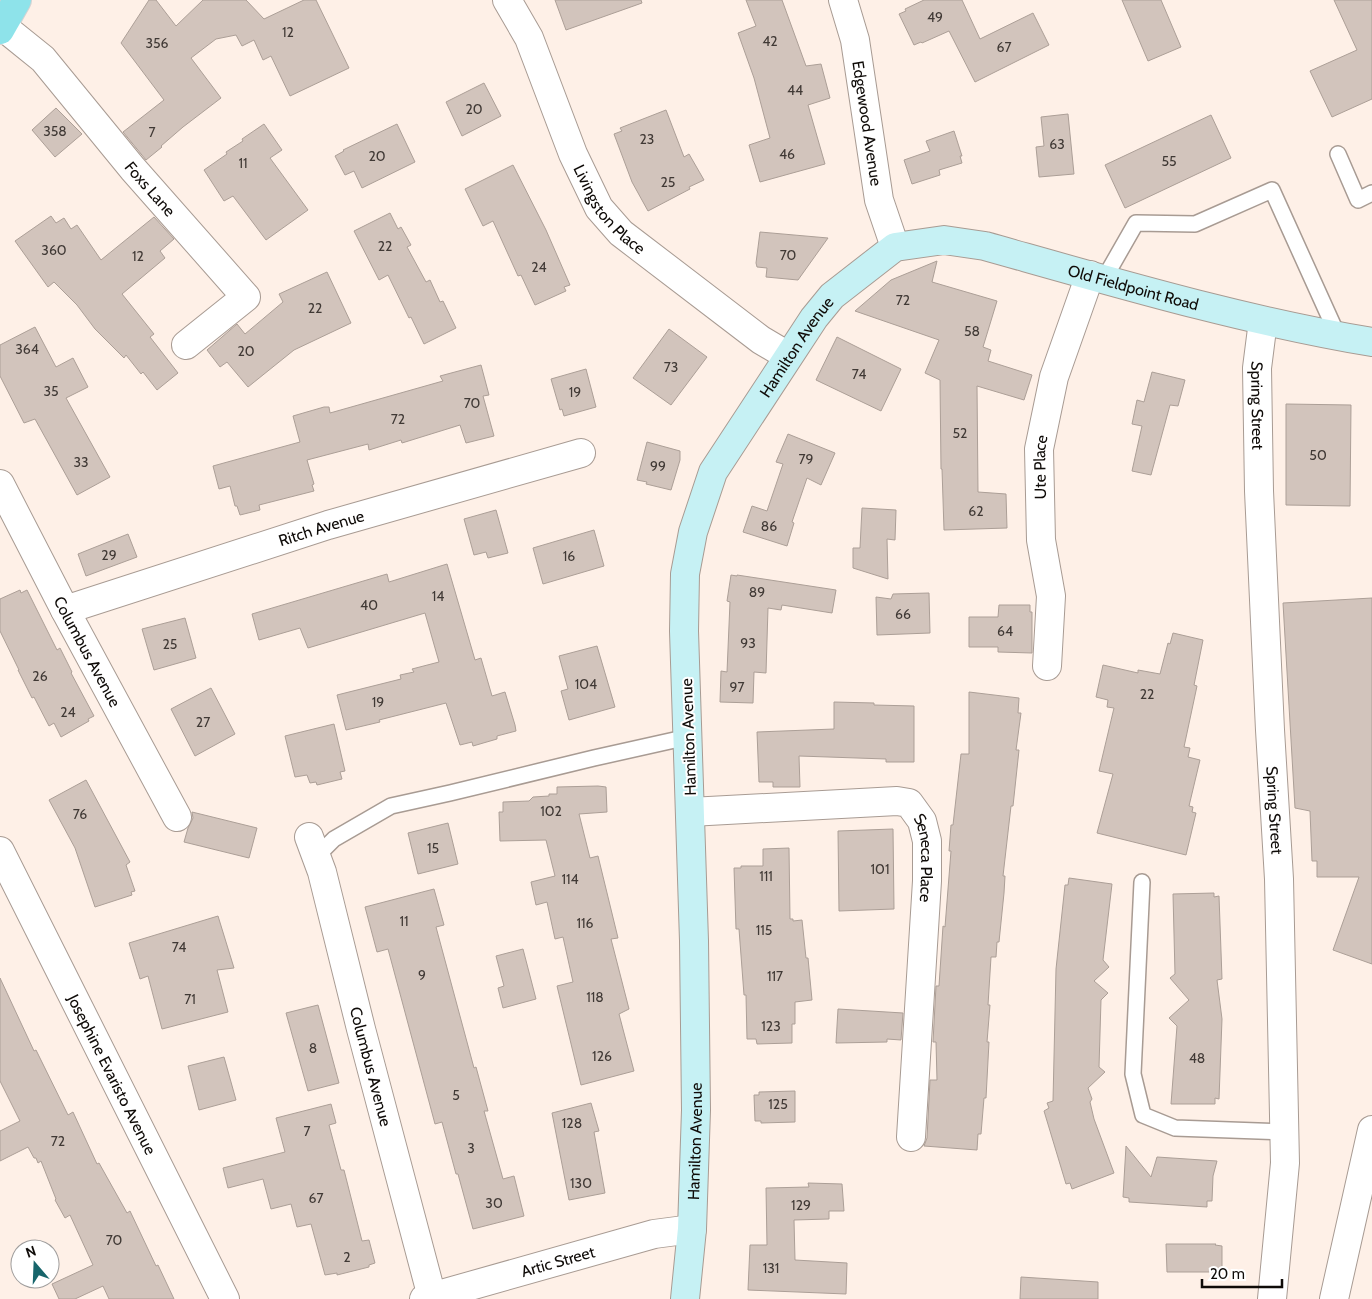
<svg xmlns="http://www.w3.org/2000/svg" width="1372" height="1299" font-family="Cabin,sans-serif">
<rect width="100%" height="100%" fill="#fef0e7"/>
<g fill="#d2c4bc" stroke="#ac9f97">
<polygon points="149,0 156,0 176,26 203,0 246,0 264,19 304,0 316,0 349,68 290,96 271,56 263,60 254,40 242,46 236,35 216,39 191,58 221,98 183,127 161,146 162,147 146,160 123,132 164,100 121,43"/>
<polygon points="555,0 641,0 642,3 566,30"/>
<polygon points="746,0 782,0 806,66 821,64 830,98 808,105 825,164 760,182 749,145 770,138 754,78 738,33 756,26"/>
<polygon points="924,0 962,0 980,39 1033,13 1049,45 975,82 949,31 922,43 921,42 914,45 899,14 906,11 905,9"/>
<polygon points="1122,0 1161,0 1181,47 1148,61"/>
<polygon points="1334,0 1372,0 1372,99 1332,117 1310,71 1357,50"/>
<polygon points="484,83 501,116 462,136 446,102"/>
<polygon points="56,108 82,134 55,157 32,130"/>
<polygon points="666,110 684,157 689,154 704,180 689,187 690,189 648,211 632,182 614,134 622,131 620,128"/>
<polygon points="1068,114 1074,174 1039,177 1036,147 1044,146 1041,117"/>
<polygon points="1211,115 1231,158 1125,208 1105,165"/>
<polygon points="264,124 282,150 270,158 308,210 266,240 233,196 224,201 204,170 227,154 226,152 243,141 242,139"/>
<polygon points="397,124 415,162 362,188 354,171 345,175 335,156 344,151 343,150"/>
<polygon points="954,131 962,156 960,156 962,163 939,170 940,175 912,184 904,160 930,151 926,141"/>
<polygon points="513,165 546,230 570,285 564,287 566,291 535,305 521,275 518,276 493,221 483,226 465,189"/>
<polygon points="390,213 398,229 401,227 411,245 407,247 426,282 430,280 440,302 443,301 456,328 424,344 411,317 409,318 388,275 379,280 354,231"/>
<polygon points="51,216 56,223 64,218 71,229 77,225 101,260 154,217 174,239 160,251 165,258 122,294 154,334 150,337 178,373 157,390 143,372 141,374 126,355 124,358 95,329 77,305 54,282 48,287 15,241"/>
<polygon points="760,232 828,238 798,280 766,277 767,268 757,267 756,263"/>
<polygon points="937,261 932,282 997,301 983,347 991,350 988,361 1032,375 1024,400 977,386 978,492 1006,494 1007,528 944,530 942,469 941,469 940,380 925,373 939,340 855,311 891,280"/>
<polygon points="327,272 351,323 294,350 248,387 227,362 220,367 207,350 237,324 245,334 283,302 279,294"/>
<polygon points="35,327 56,367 73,358 88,387 66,398 110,477 77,495 35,419 24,423 0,376 0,345"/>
<polygon points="669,329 707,357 671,405 633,378"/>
<polygon points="837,337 901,369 881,411 816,380"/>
<polygon points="481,365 489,395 483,396 494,436 466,443 460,425 402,443 401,440 369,450 368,444 307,460 314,484 312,485 314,491 259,505 260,510 240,515 237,506 235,506 230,486 219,489 213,466 300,442 293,416 324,407 329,407 330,413 443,381 440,376"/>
<polygon points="586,369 596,407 564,416 562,409 560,410 551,379"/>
<polygon points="1152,372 1185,380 1178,406 1170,405 1151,475 1132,471 1142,426 1132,424 1137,400 1144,402"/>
<polygon points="1286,404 1351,405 1350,506 1286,505"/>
<polygon points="788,434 835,453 821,485 807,478 792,522 794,523 787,546 743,532 752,506 767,511 783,464 776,462"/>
<polygon points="647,442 680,451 680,460 671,490 646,484 647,482 637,480"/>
<polygon points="862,508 896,510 895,540 887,539 888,579 853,568 853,548 860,548"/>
<polygon points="496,510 508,553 488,558 486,552 474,555 464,519"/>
<polygon points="594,530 604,566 543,584 533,548"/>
<polygon points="128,534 137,557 86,576 78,554"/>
<polygon points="447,564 475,660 481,658 492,696 505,692 515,725 516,731 497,736 497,739 473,746 472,742 460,745 446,703 379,720 380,722 346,730 337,695 401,679 400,675 414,672 412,669 439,662 425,613 308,648 300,628 259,640 252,614 387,574 389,582"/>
<polygon points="731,575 737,576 737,575 836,590 832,613 782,605 781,610 768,608 766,673 754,672 753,703 720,702 721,671 727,672 730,602 727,601"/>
<polygon points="20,590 21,593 27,590 57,650 60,648 72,672 71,673 94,716 88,719 89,721 61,737 54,723 49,726 34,697 32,698 18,670 19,670 0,631 0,599"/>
<polygon points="929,593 930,633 877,635 876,597 891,599 893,594"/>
<polygon points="1372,598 1372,964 1333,950 1359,877 1317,877 1317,861 1312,861 1310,811 1295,808 1283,603"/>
<polygon points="999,605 1030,605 1030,612 1032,612 1032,653 998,652 998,647 969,647 969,617 998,617"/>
<polygon points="185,618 196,658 154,670 142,629"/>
<polygon points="1173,633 1203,640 1194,685 1197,686 1184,747 1190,748 1188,757 1200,760 1189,806 1193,807 1192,812 1196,813 1186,855 1097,833 1113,774 1099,771 1114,708 1107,707 1108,700 1096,697 1103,665 1138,673 1138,670 1160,674 1168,643 1170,644"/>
<polygon points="597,646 615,707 569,720 561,691 568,689 559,656"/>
<polygon points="211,688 235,734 195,756 171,709"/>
<polygon points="969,692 1019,698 1018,713 1021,713 1016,750 1019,750 1013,806 1011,806 1003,876 1005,876 1004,893 999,942 997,942 996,957 991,957 988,1005 990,1005 987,1042 989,1042 986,1098 984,1098 981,1134 978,1134 977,1150 924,1146 927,1138 930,1080 937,1080 936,1042 933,1042 936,986 939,986 943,926 945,927 951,851 949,851 951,825 953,825 961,754 969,754"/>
<polygon points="834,702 874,703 874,705 914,706 914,762 886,762 886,759 799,756 800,787 773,787 773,782 759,782 757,732 834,729"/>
<polygon points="334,724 345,771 340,772 342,779 317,785 316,782 310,783 307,775 295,777 285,736"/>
<polygon points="86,780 130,862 126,865 135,891 131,892 132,895 95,907 75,848 49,800"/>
<polygon points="598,786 606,787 607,812 579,814 590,858 598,856 618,938 611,939 629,1009 619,1014 634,1071 581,1085 557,986 573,982 563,937 555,939 547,902 536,905 531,882 555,876 546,840 500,841 499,812 503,812 503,802 529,801 533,797 549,796 549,794 557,794 557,787"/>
<polygon points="192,812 257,828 249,858 184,842 188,828 193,818"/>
<polygon points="448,823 458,864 418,874 408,833"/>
<polygon points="893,829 894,909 839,911 838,831"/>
<polygon points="789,848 790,919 793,919 793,921 802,920 806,958 808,958 812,1000 795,1002 795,1024 792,1024 792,1043 757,1044 756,1039 747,1039 746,995 744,995 739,929 736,929 734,868 741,868 741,866 763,866 763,849"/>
<polygon points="1069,878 1112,884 1103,960 1109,967 1094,981 1108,993 1101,1000 1099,1067 1105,1072 1088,1088 1092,1099 1090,1102 1094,1119 1114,1173 1072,1189 1070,1183 1066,1184 1044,1111 1049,1108 1047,1103 1053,1101 1056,969 1065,885 1068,885"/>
<polygon points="434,889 444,925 436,927 474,1068 476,1067 488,1111 484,1111 503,1179 514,1176 524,1216 473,1229 458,1174 456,1174 442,1122 435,1124 388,949 377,952 365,907"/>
<polygon points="1214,893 1214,897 1219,896 1222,979 1217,980 1222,1019 1219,1099 1215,1098 1215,1104 1171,1104 1177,1026 1169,1018 1189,1000 1170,978 1175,974 1173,894"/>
<polygon points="218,916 234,968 217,970 228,1012 162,1029 148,976 140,979 129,943"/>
<polygon points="523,949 536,999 503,1008 498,988 504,986 496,956"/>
<polygon points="0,978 34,1051 36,1050 68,1115 73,1112 97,1164 99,1163 127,1213 130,1211 156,1266 158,1265 174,1299 109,1299 103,1286 75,1299 59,1299 52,1284 93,1265 70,1215 65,1218 55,1200 56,1199 41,1161 38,1163 36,1158 34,1158 28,1147 0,1161 0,1131 20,1121 0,1081"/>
<polygon points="318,1005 339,1083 308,1091 286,1013"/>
<polygon points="838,1009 903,1013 901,1040 887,1039 887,1042 836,1043"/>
<polygon points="224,1057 236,1100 199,1110 188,1066"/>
<polygon points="795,1091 795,1122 761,1123 761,1121 755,1121 754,1095 759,1095 759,1092"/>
<polygon points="591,1103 599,1131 594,1132 605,1193 569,1200 552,1113"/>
<polygon points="331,1104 336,1123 329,1125 341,1170 344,1170 362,1241 369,1240 375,1263 369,1265 369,1267 337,1275 337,1273 325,1275 311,1224 297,1227 291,1204 271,1209 263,1179 228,1188 223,1168 285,1152 276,1118"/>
<polygon points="1126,1146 1151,1177 1157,1157 1217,1161 1213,1176 1212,1201 1207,1201 1207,1207 1129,1202 1129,1198 1123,1197"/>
<polygon points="808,1183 842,1184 844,1211 829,1211 829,1219 794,1220 795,1260 847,1263 846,1294 748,1290 750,1245 767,1245 766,1188 809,1187"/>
<polygon points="1166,1244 1216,1244 1215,1245 1222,1246 1222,1269 1216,1269 1216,1272 1167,1272"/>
<polygon points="1021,1277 1098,1282 1098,1299 1020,1299"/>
</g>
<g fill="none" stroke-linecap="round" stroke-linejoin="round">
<defs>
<g id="service">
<polyline points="1338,154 1358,200 1372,193"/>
<polyline points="1104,279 1136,223 1195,224 1272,190 1338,336"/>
<polyline points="316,857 334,839 391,806 450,793 594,758 688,737"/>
<polyline points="1142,882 1133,1074 1143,1115 1175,1128 1284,1132"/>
</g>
<g id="minor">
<path id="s1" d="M 507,0 L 529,38 L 573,154 L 599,208 L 621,233 L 761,340 L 788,356"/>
<path id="s2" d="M 843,0 L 855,40 L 879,200 L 895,247"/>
<path id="s3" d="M 2,26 L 43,59 L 133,169 L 246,297 L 186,345"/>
<path id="s4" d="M 1263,321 L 1257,368 L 1259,491 L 1270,730 L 1279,879 L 1285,1163 L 1272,1299"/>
<path id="s5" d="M 0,484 L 65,610 L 177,817"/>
<path id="s6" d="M 65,610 L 328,525 L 581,453"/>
<path id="s7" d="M 1047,666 L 1051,596 L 1041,540 L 1039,449 L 1054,377 L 1090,275"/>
<path id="s8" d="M 690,812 L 897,801 L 909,803 L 922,821 L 927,841 L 927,881 L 911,1137"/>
<path id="s9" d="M 309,837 L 322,872 L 361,1029 L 432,1297"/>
<path id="s10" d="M 0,851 L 225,1299"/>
<path id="s11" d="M 424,1299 L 654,1234 L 692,1229"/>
<polyline points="1334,1299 1372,1130"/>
</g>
<g id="secondary">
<path id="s12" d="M 685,1299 L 692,1229 L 696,1110 L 694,941 L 684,631 L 685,574 L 693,532 L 713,472 L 814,318 L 832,296 L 895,247 L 944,240 L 985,246 C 1113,282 1241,320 1372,342"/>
</g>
<polyline id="primary" points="0,30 17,0"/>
</defs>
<use href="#service" stroke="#a89b93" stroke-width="18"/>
<use href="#minor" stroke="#a89b93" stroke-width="30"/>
<use href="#secondary" stroke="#a89b93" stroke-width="30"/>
<use href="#primary" stroke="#d4d3d3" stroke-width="30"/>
<use href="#service" stroke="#fff" stroke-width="15"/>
<use href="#minor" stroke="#fff" stroke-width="28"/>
<use href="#secondary" stroke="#c6f1f4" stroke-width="28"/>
<use href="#primary" stroke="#8ee3ea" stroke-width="28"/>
</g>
<g text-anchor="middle" stroke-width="4" stroke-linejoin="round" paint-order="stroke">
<g font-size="14" fill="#403935">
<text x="935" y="22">49</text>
<text x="288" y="37">12</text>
<text x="770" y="46">42</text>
<text x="157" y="48">356</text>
<text x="1004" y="52">67</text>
<text x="795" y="95">44</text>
<text x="474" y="114">20</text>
<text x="55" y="136">358</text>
<text x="152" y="137">7</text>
<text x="647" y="144">23</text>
<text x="1057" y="149">63</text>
<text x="787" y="159">46</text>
<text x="377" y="161">20</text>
<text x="1169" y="166">55</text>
<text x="243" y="168">11</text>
<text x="668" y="187">25</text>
<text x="385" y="251">22</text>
<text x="54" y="255">360</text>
<text x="788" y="260">70</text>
<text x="138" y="261">12</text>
<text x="539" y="272">24</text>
<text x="903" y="305">72</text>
<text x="315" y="313">22</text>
<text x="972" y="336">58</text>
<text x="27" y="354">364</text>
<text x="246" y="356">20</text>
<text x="671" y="372">73</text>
<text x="859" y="379">74</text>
<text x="51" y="396">35</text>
<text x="575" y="397">19</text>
<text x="472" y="408">70</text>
<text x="398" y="424">72</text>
<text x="960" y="438">52</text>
<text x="1318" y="460">50</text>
<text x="806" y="464">79</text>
<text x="81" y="467">33</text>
<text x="658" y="471">99</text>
<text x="976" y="516">62</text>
<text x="769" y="531">86</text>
<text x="109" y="560">29</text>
<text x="569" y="561">16</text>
<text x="757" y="597">89</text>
<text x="438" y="601">14</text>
<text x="369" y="610">40</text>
<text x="903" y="619">66</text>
<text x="1005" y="636">64</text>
<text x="748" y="648">93</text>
<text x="170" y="649">25</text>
<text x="40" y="681">26</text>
<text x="586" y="689">104</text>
<text x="737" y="692">97</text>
<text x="1147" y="699">22</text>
<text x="378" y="707">19</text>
<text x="68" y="717">24</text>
<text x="203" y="727">27</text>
<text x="551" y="816">102</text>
<text x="80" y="819">76</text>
<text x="433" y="853">15</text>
<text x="880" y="874">101</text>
<text x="766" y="881">111</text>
<text x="570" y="884">114</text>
<text x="404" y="926">11</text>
<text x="585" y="928">116</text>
<text x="764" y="935">115</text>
<text x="179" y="952">74</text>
<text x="422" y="980">9</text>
<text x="775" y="981">117</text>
<text x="595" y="1002">118</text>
<text x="190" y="1004">71</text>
<text x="771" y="1031">123</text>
<text x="313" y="1053">8</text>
<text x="602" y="1061">126</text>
<text x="1197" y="1063">48</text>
<text x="456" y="1100">5</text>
<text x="778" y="1109">125</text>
<text x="572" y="1128">128</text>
<text x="307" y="1136">7</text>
<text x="58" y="1146">72</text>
<text x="471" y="1153">3</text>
<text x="581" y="1188">130</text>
<text x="316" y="1203">67</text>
<text x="494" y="1208">30</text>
<text x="801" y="1210">129</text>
<text x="114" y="1245">70</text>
<text x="347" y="1262">2</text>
<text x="771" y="1273">131</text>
</g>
<g font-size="16" fill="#0f0b08" stroke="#fff">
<text dy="6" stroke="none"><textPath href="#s2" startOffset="126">Edgewood Avenue</textPath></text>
<text dy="6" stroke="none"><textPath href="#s3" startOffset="221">Foxs Lane</textPath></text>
<text dy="6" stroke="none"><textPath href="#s1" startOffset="235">Livingston Place</textPath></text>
<text dy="6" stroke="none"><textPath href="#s12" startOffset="1369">Old Fieldpoint Road</textPath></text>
<text dy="6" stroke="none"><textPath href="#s12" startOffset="982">Hamilton Avenue</textPath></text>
<text dy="6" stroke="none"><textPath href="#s4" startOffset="85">Spring Street</textPath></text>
<text dy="6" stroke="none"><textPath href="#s7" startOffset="200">Ute Place</textPath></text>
<text dy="6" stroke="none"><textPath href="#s6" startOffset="269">Ritch Avenue</textPath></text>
<text dy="6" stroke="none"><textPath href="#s5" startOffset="189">Columbus Avenue</textPath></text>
<text transform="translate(688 737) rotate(-92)" y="6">Hamilton Avenue</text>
<text dy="6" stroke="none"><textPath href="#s4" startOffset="490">Spring Street</textPath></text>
<text dy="6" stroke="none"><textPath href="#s8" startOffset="279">Seneca Place</textPath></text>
<text dy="6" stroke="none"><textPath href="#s9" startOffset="238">Columbus Avenue</textPath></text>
<text dy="6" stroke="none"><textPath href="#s10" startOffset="250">Josephine Evaristo Avenue</textPath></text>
<text dy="6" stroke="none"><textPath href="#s12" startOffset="158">Hamilton Avenue</textPath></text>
<text dy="6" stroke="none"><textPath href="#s11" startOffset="139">Artic Street</textPath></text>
</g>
</g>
<g transform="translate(35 1264) rotate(341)"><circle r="24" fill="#ffffff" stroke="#9f9d9c"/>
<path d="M0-4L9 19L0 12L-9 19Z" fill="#17656b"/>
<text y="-8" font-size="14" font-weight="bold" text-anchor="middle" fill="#0f0b08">N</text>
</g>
<path d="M1202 1279v8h80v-8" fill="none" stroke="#0f0b08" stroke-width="2.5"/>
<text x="1210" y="1279" font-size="15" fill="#0f0b08" stroke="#ffffff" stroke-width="4" paint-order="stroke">20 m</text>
</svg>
